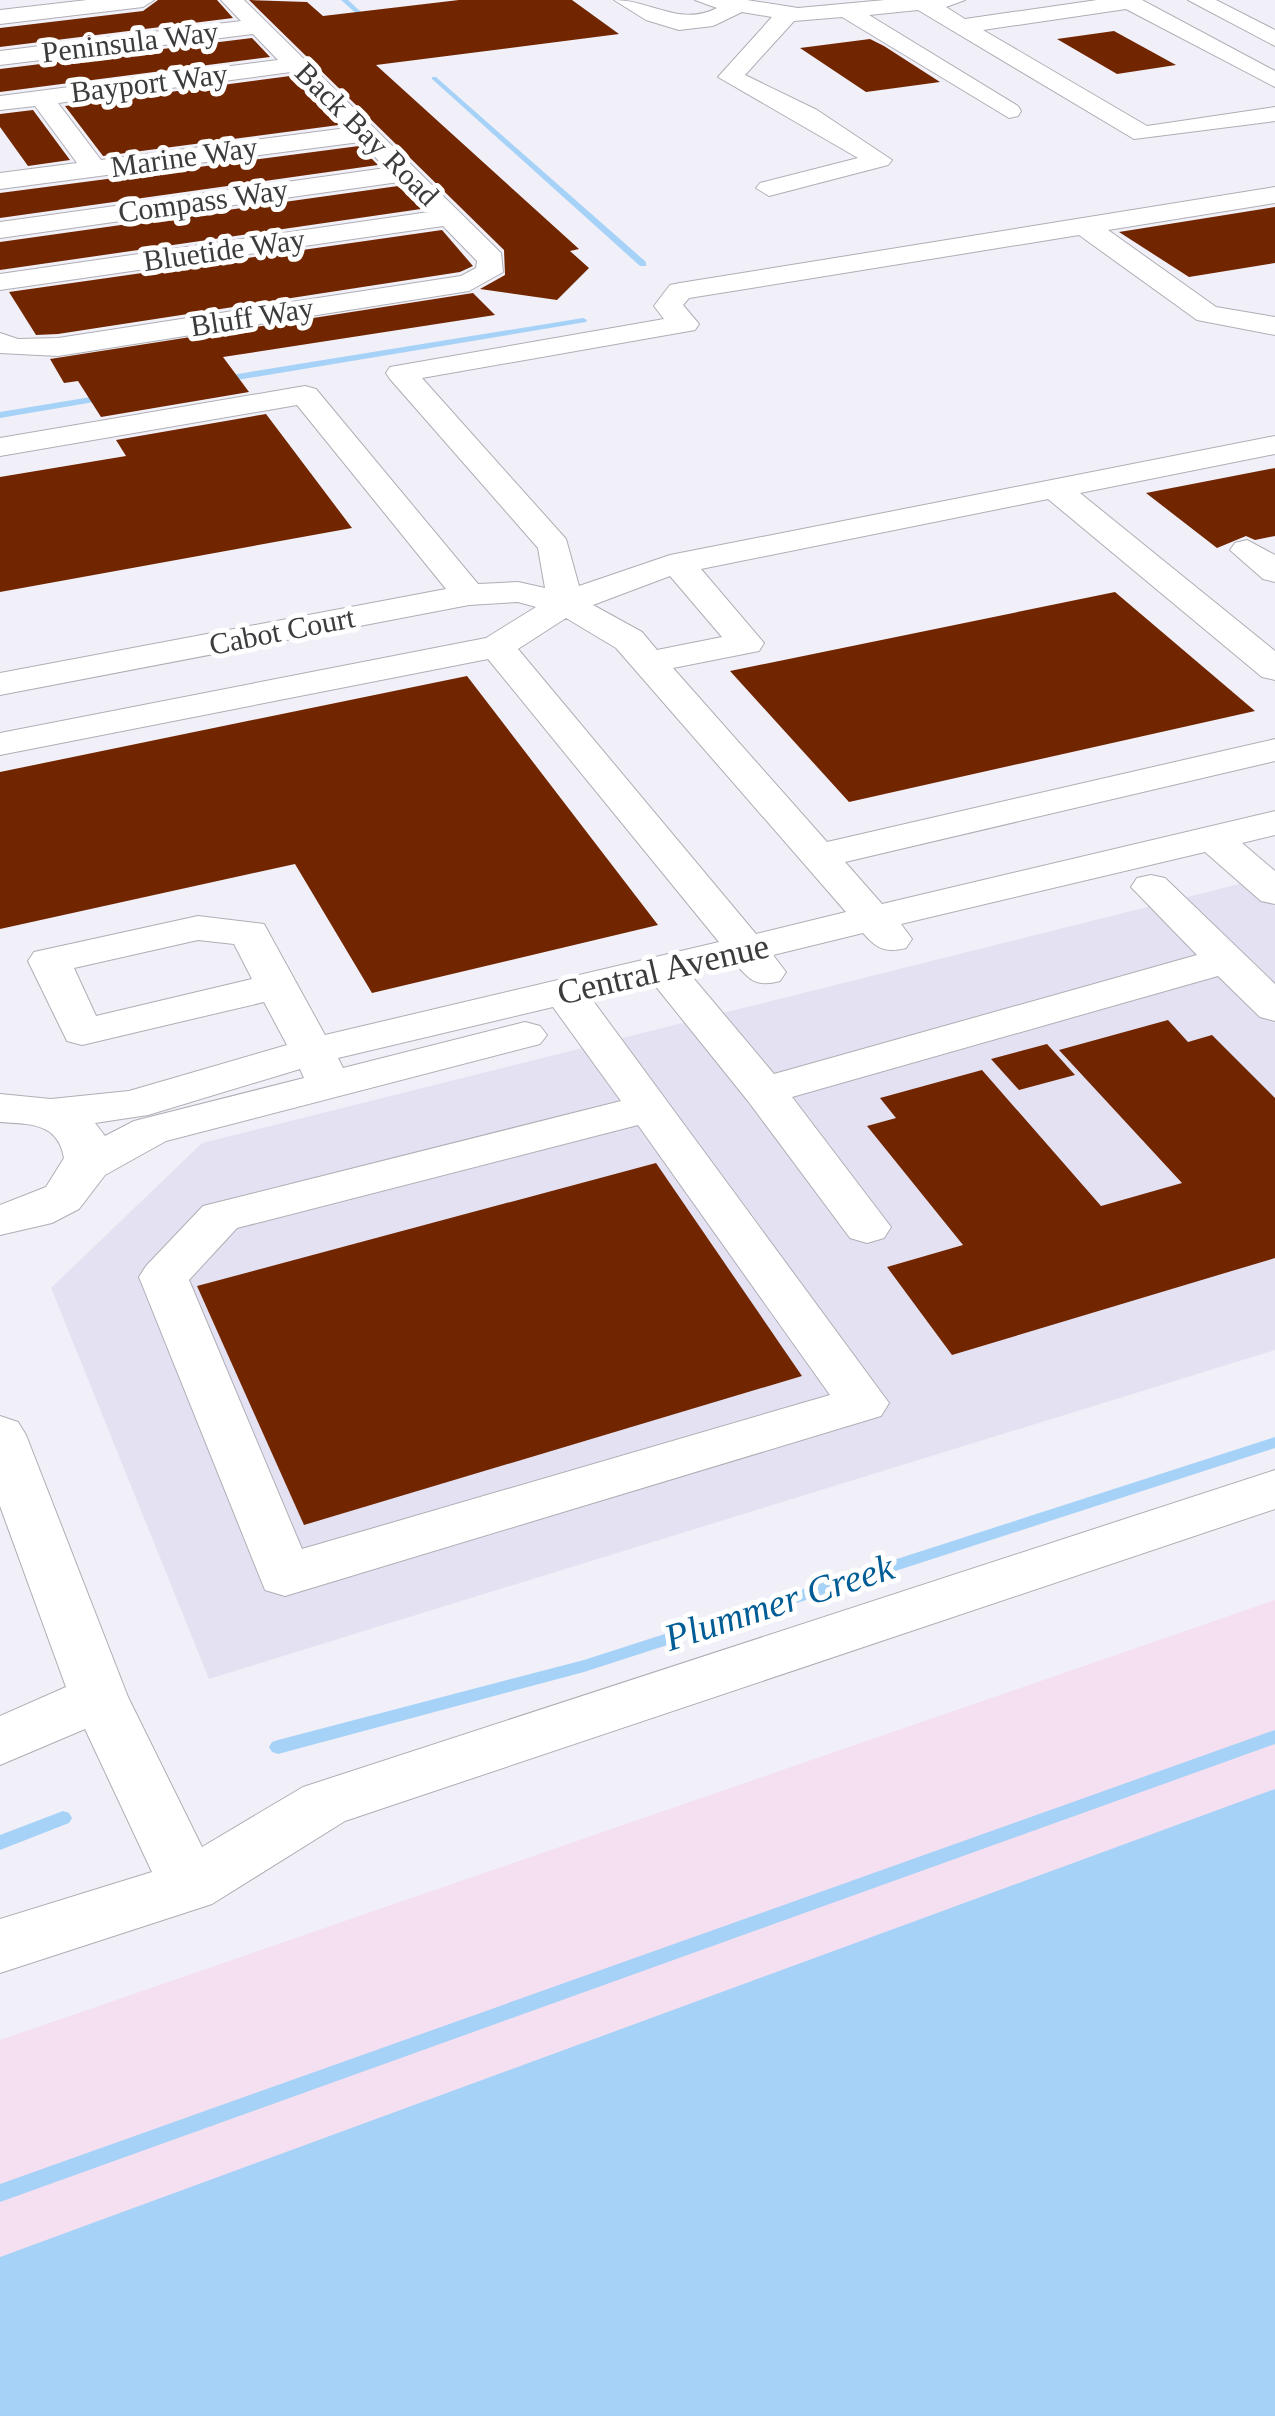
<svg xmlns="http://www.w3.org/2000/svg" width="1275" height="2416" font-family="Georgia,serif">
<rect width="100%" height="100%" fill="#f1f0f8"/>
<polygon fill="#e4e2f2" points="1275,875 1275,1350 209,1679 51,1288 202,1143"/>
<polygon fill="#f4e0f0" points="1275,1600 1275,2416 0,2416 0,2040"/>
<polygon fill="#a7d2f8" points="1275,1789 1275,2416 0,2416 0,2257"/>
<g fill="none" stroke-linecap="round" stroke-linejoin="round">
<g fill="#a7d2f8" fill-rule="evenodd">
<polygon points="341,0 348,0 372,22 372,24 368,24"/>
<polygon points="432,77 436,77 646,262 646,266 640,266 432,79"/>
<polygon points="583,318 587,320 586,322 219,383 215,380 219,377"/>
<polygon points="109,394 112,395 112,399 0,418 0,412"/>
<polygon points="1275,1437 1275,1448 584,1672 278,1754 272,1752 269,1747 272,1742 278,1740 584,1660"/>
<polygon points="1275,1730 1275,1744 0,2202 0,2184"/>
<polygon points="63,1811 69,1813 72,1818 69,1823 0,1850 0,1835"/>
</g>
</g>
<g fill="#722600">
<polygon points="158,0 217,0 233,18 0,47 0,28 143,11"/>
<polygon points="249,0 307,2 323,16 459,0 572,0 619,34 376,65 579,249 570,251 589,268 557,300 480,289 505,275 504,250"/>
<polygon points="1114,31 1176,65 1117,74 1057,39"/>
<polygon points="252,38 270,57 0,92 0,69"/>
<polygon points="870,39 884,46 940,82 866,92 800,48"/>
<polygon points="290,76 339,125 103,156 65,106"/>
<polygon points="33,110 70,160 28,166 0,127 0,114"/>
<polygon points="359,146 378,165 0,218 0,193"/>
<polygon points="398,186 421,209 0,270 0,242"/>
<polygon points="1275,207 1275,263 1189,277 1119,232"/>
<polygon points="442,230 473,266 460,272 58,334 36,335 9,292"/>
<polygon points="473,293 495,315 223,357 249,392 101,417 78,381 64,383 50,359"/>
<polygon points="266,414 352,528 0,592 0,477 126,456 116,440"/>
<polygon points="1275,468 1275,536 1255,540 1246,536 1217,548 1146,493"/>
<polygon points="1115,592 1255,711 849,802 730,671"/>
<polygon points="467,676 658,925 372,993 295,864 0,929 0,772"/>
<polygon points="1168,1020 1188,1042 1212,1035 1275,1098 1275,1258 952,1355 887,1267 963,1245 867,1126 896,1118 880,1098 982,1070 1101,1206 1182,1183 1059,1050"/>
<polygon points="1047,1044 1075,1075 1019,1090 991,1059"/>
<polygon points="656,1163 802,1376 304,1525 197,1286"/>
</g>
<g fill="none" stroke-linecap="round" stroke-linejoin="round">
<defs>
<g id="minor">
<polygon points="87,0 154,0 143,7 0,24 0,10"/>
<path d="M 221,0 L 244,0 L 501,253 L 503,272 L 469,291 L 58,356 L 0,353 L 0,333 L 18,339 L 58,338 L 461,276 L 476,268 L 477,261 L 443,226 L 0,290 L 0,274 L 429,212 L 399,182 L 0,238 L 0,222 L 386,168 L 360,142 L 0,189 L 0,173 L 77,163 L 35,106 L 0,110 L 0,96 L 278,60 L 253,34 L 0,65 L 0,51 L 241,21 ZM 291,72 L 347,128 L 101,160 L 58,103 Z"/>
<path d="M 614,0 C 651,0 680,27 717,8 L 695,0 L 747,0 L 798,8 L 885,0 L 965,0 L 946,7 L 965,19 L 1097,0 L 1142,0 L 1275,71 L 1275,87 L 1126,9 L 983,30 L 1147,126 L 1275,107 L 1275,121 L 1134,139 L 918,10 L 869,15 L 1018,106 L 1021,111 L 1018,116 L 1009,118 L 842,17 L 794,21 L 745,75 L 817,110 L 892,160 L 888,165 L 769,196 L 756,188 L 760,183 L 858,158 L 718,77 L 772,17 L 742,12 L 713,26 L 679,30 L 646,20 Z"/>
<polygon points="1188,0 1216,0 1275,30 1275,46"/>
<path d="M 1275,187 L 1275,203 L 1108,230 L 1216,307 L 1275,317 L 1275,335 L 1197,320 L 1079,235 L 689,298 L 683,305 L 699,324 L 695,330 L 422,378 L 566,539 L 579,586 L 670,555 L 1275,436 L 1275,454 L 1080,493 L 1275,651 L 1275,680 L 1262,677 L 1048,499 L 701,569 L 764,643 L 759,651 L 673,668 L 827,842 L 1275,739 L 1275,761 L 845,862 L 882,904 L 1275,811 L 1275,835 L 1242,843 L 1275,871 L 1275,904 L 1261,901 L 1205,852 L 901,924 L 912,939 L 906,948 C 885,953 877,949 863,933 L 773,955 L 786,972 L 780,981 C 757,987 750,981 736,964 L 690,974 L 774,1074 L 1197,955 L 1131,887 L 1137,878 L 1151,875 L 1165,878 L 1275,984 L 1275,1021 L 1260,1017 L 1218,976 L 792,1097 L 891,1227 L 884,1238 L 867,1243 L 850,1238 L 748,1101 L 653,983 L 591,998 L 889,1403 L 881,1416 L 285,1596 L 265,1590 L 139,1277 L 146,1266 L 203,1206 L 621,1101 L 553,1007 L 338,1058 L 343,1068 L 525,1022 L 540,1026 L 547,1035 L 540,1044 L 166,1141 L 105,1175 L 79,1209 L 52,1223 L 0,1235 L 0,1205 L 46,1187 L 64,1158 C 58,1123 31,1124 0,1122 L 0,1094 L 51,1099 L 129,1091 L 287,1045 L 264,1002 L 82,1045 L 67,1041 L 28,961 L 34,952 L 198,916 L 264,924 L 325,1035 L 719,942 L 488,659 L 0,755 L 0,733 L 486,638 L 536,607 L 518,602 L 469,605 L 0,695 L 0,673 L 446,589 L 297,405 L 0,456 L 0,438 L 305,386 L 316,389 L 478,584 L 518,582 L 545,588 L 538,548 L 390,379 L 386,373 L 390,367 L 664,319 L 654,306 L 670,285 L 680,283 ZM 670,576 L 722,637 L 657,650 L 642,632 L 593,605 ZM 566,618 L 616,648 L 846,912 L 756,934 L 518,649 ZM 198,940 L 234,944 L 252,979 L 96,1016 L 74,968 ZM 300,1069 L 304,1078 L 134,1121 L 105,1136 L 95,1123 L 148,1115 ZM 638,1125 L 830,1395 L 302,1549 L 189,1280 L 237,1228 Z"/>
<polygon points="1247,540 1275,555 1275,582 1263,579 1230,550 1235,543"/>
<polygon points="0,1416 18,1422 26,1435 128,1697 202,1847 303,1787 1275,1470 1275,1509 345,1821 212,1904 0,1973 0,1919 152,1872 85,1729 0,1765 0,1716 66,1687 0,1506"/>
</g>
</defs>
<use href="#minor" stroke="#aeaeb5" stroke-width="2"/>
<use href="#minor" fill="#fff" fill-rule="evenodd"/>
</g>
<g text-anchor="middle" stroke-width="10" stroke-linejoin="round" paint-order="stroke">
<g font-size="30" fill="#3c3c3f" stroke="#fff">
<text transform="translate(130 42) rotate(-7)" y="10">Peninsula Way</text>
<text transform="translate(149 83) rotate(-7)" y="10">Bayport Way</text>
<text transform="translate(367 134) rotate(45)" y="10">Back Bay Road</text>
<text transform="translate(184 157) rotate(-8)" y="10">Marine Way</text>
<text transform="translate(203 201) rotate(-8)" y="10">Compass Way</text>
<text transform="translate(224 250) rotate(-8)" y="10">Bluetide Way</text>
<text transform="translate(252 317) rotate(-9)" y="10">Bluff Way</text>
<text transform="translate(282 631) rotate(-11)" y="10">Cabot Court</text>
</g>
<g font-size="35" fill="#3c3c3f" stroke="#fff">
<text transform="translate(663 969) rotate(-13)" y="12">Central Avenue</text>
</g>
<g font-size="38" font-style="italic" fill="#005c94" stroke="#fff">
<text transform="translate(779 1602) rotate(-18)" y="13">Plummer Creek</text>
</g>
</g>
</svg>
